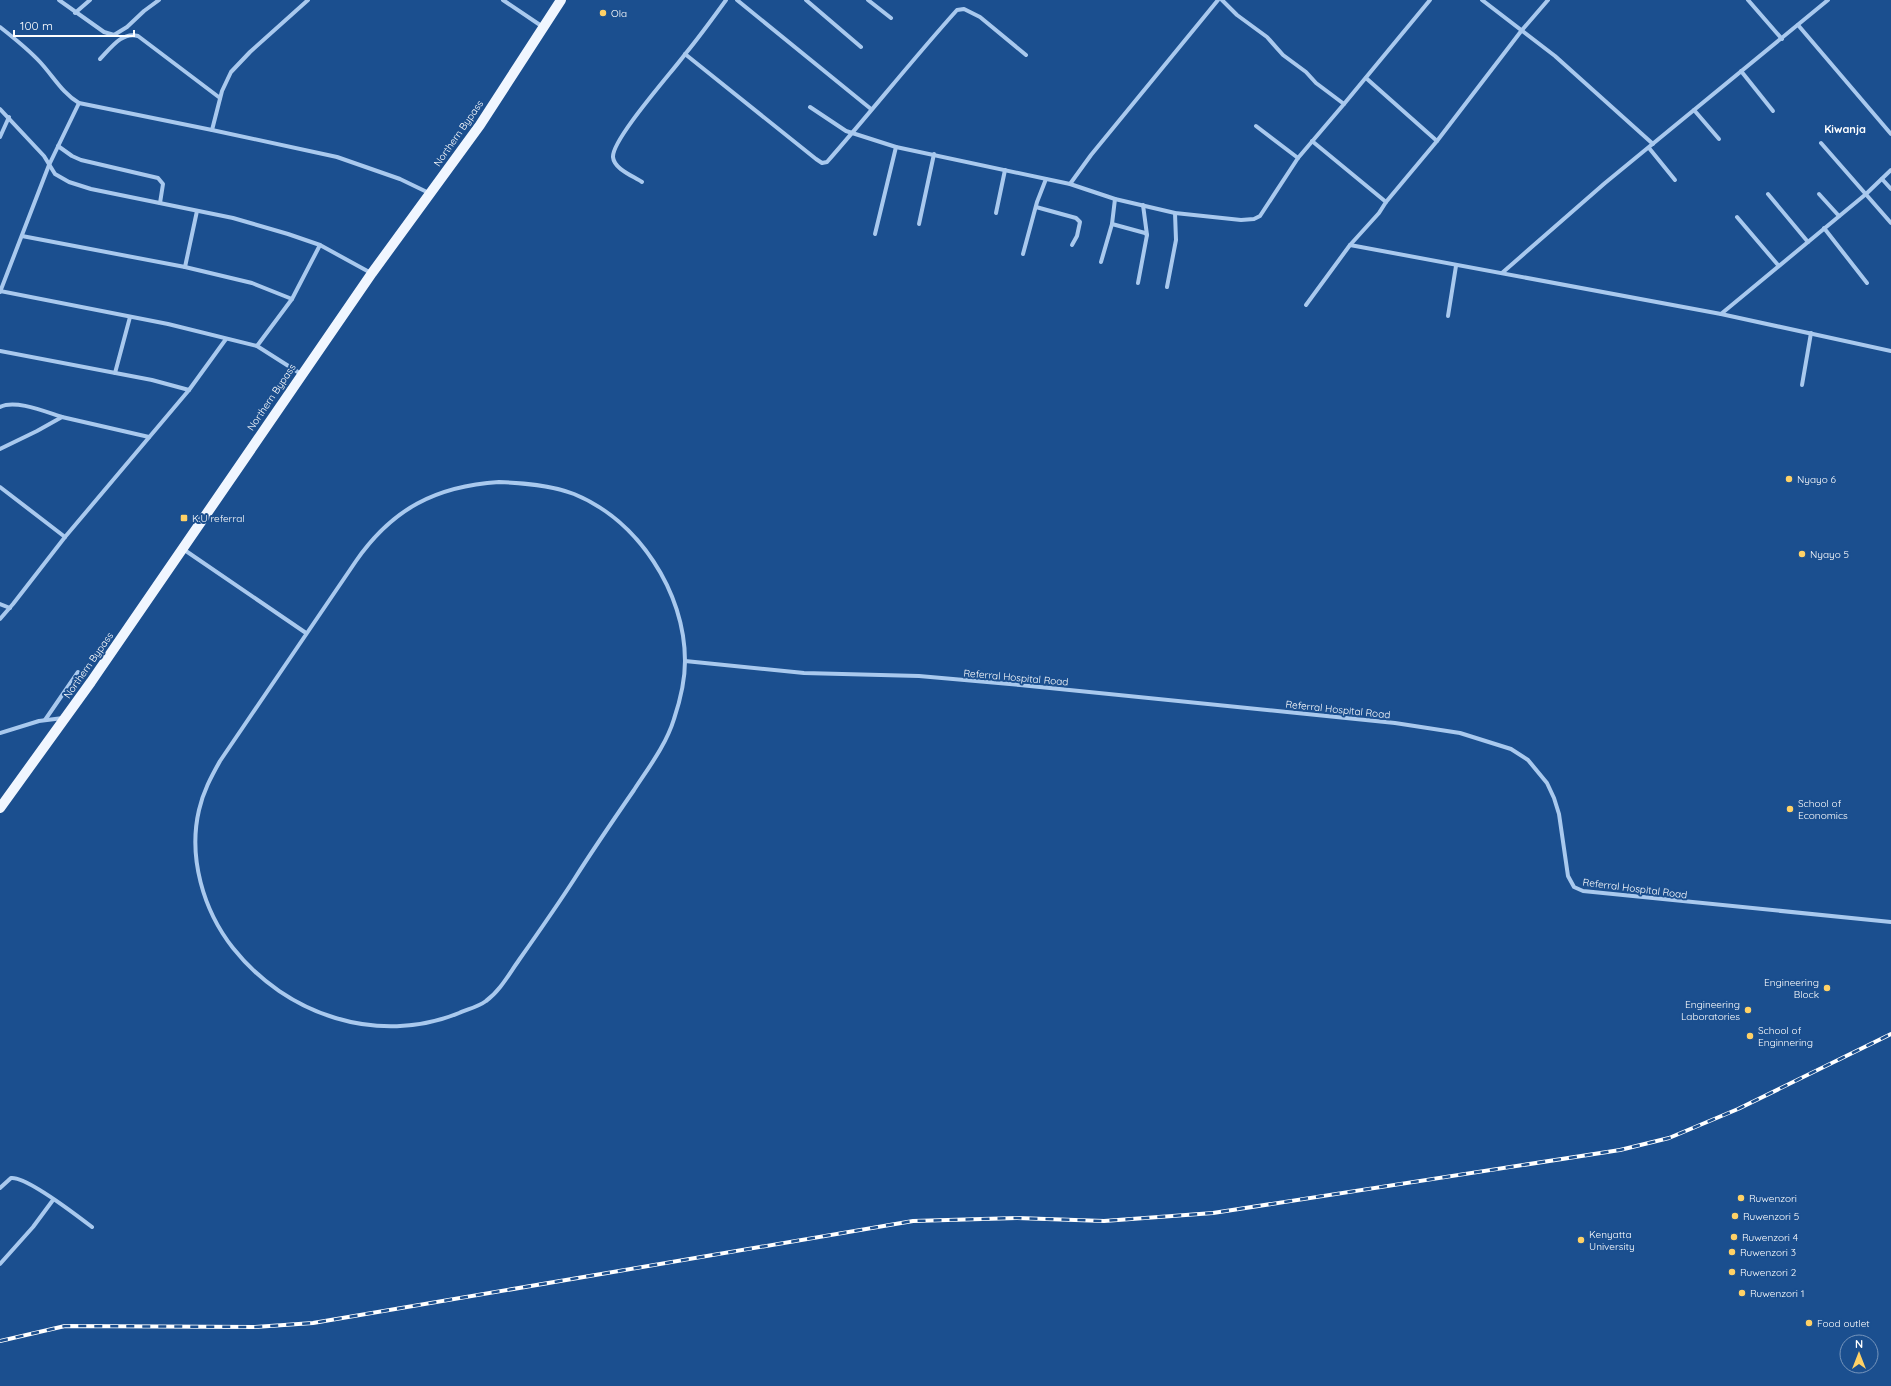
<svg xmlns="http://www.w3.org/2000/svg" width="1891" height="1386" font-family="Quicksand,sans-serif">
<rect width="100%" height="100%" fill="#1b4f8f"/>
<g fill="none" stroke-linecap="round" stroke-linejoin="round">
<g stroke="#a9c9ee" stroke-width="4">
<polyline points="59,0 104,32 114,35 127,27 144,11 159,0"/>
<polyline points="503,0 543,27"/>
<polyline points="737,0 871,109"/>
<polyline points="806,0 861,47"/>
<polyline points="868,0 891,18"/>
<polyline points="1222,0 1237,15 1267,37 1283,55 1306,72 1316,83 1344,104 1430,0"/>
<polyline points="1482,0 1555,56 1653,144"/>
<polyline points="1748,0 1782,39"/>
<polyline points="75,13 90,0"/>
<polyline points="1798,25 1891,134"/>
<path d="M 0,27 C 14,38 28,49 40,62 C 53,76 63,94 79,103 L 212,130 L 337,157 L 400,179 L 429,193"/>
<path d="M 685,54 L 816,159 L 822,163 L 827,162 C 871,112 912,60 957,10 L 964,9 L 980,17 L 1026,55"/>
<path d="M 100,59 C 110,49 122,31 138,36 L 220,98"/>
<polyline points="1741,71 1773,111"/>
<polyline points="1366,78 1437,141"/>
<polyline points="810,107 846,131 896,147 1070,184 1115,199 1175,213 1241,220 1254,219 1260,216 1298,158 1344,104"/>
<polyline points="0,109 44,156 55,174 69,182 91,189 233,218 288,234 320,245 371,273"/>
<polyline points="1694,110 1719,139"/>
<polyline points="1256,126 1298,158"/>
<polyline points="212,130 222,91 231,72 250,52 308,0"/>
<polyline points="0,137 9,117"/>
<polyline points="1821,143 1891,223"/>
<polyline points="58,146 72,156 81,160 158,178 163,184 160,203"/>
<polyline points="1649,148 1675,180"/>
<polyline points="1882,179 1891,189"/>
<path d="M 642,182 C 633,176 614,169 613,157 C 612,139 673,71 686,53 C 700,36 713,18 726,0"/>
<polyline points="1070,184 1091,155 1218,0"/>
<polyline points="1768,194 1808,242"/>
<polyline points="1819,194 1839,216"/>
<polyline points="1386,202 1437,141 1522,30 1548,0"/>
<polyline points="1143,205 1147,235"/>
<polyline points="1036,207 1076,218 1080,222 1077,236 1072,245"/>
<polyline points="996,213 1005,170"/>
<polyline points="1737,217 1778,265"/>
<polyline points="919,224 934,154"/>
<polyline points="1112,224 1145,233 1147,235 1138,283"/>
<polyline points="1824,228 1867,283"/>
<polyline points="875,234 896,147"/>
<polyline points="22,236 185,267 252,283 292,299"/>
<polyline points="1350,245 1721,314 1891,351"/>
<polyline points="1023,254 1037,202 1046,179"/>
<polyline points="1101,262 1112,224 1115,199"/>
<polyline points="185,267 197,211"/>
<polyline points="1502,273 1605,183 1828,0"/>
<polyline points="1167,287 1176,240 1175,213"/>
<polyline points="0,291 168,324 257,346 301,374"/>
<polyline points="0,292 49,165 79,103"/>
<polyline points="1306,305 1350,245 1379,213 1386,202 1312,141"/>
<polyline points="1721,314 1866,194 1891,170"/>
<polyline points="1448,316 1456,266"/>
<polyline points="257,346 292,299 320,245"/>
<polyline points="0,351 152,380 189,390"/>
<polyline points="115,373 130,317"/>
<polyline points="1802,385 1811,333"/>
<path d="M 0,407 C 15,399 46,412 62,417"/>
<polyline points="0,449 37,431 62,417 149,437"/>
<path d="M 499,482 C 524,483 550,485 574,494 C 638,520 685,592 685,661 C 685,680 680,701 674,719 C 666,745 649,767 634,790 C 614,819 594,848 575,878 C 557,906 538,933 519,960 C 509,974 500,991 486,1001 C 478,1007 468,1009 459,1013 C 378,1046 286,1015 233,948 C 203,910 188,857 199,810 C 203,792 211,777 220,761 L 356,561 C 392,509 436,486 499,482 Z"/>
<polyline points="0,487 65,537"/>
<polyline points="183,549 306,633"/>
<polyline points="0,604 10,608"/>
<polyline points="0,619 13,604 65,537 189,390 226,339"/>
<polyline points="685,661 804,673 919,676 1020,685 1395,723 1460,733 1511,749 1528,760 1547,783 1554,798 1559,814 1568,876 1574,887 1583,891 1891,922"/>
<polyline points="45,720 78,672"/>
<polyline points="0,733 39,721 63,718"/>
<path d="M 0,1188 L 11,1178 C 26,1176 79,1217 92,1227"/>
<polyline points="0,1264 33,1227 53,1200"/>
</g>
<polyline stroke="#f0f6ff" stroke-width="10" points="0,808 91,682 372,273 480,125 561,0"/>
<defs>
<polyline id="rail" points="0,1341 65,1326 255,1327 313,1323 913,1221 1017,1218 1104,1221 1213,1213 1620,1150 1669,1138 1738,1109 1891,1034"/>
</defs>
<use href="#rail" stroke="#fff" stroke-width="4"/>
<use href="#rail" stroke="#1b4f8f" stroke-width="2.5" stroke-dasharray="8" stroke-linecap="butt"/>
</g>
<g fill="#ffd166" stroke="#1b4f8f" stroke-width="1.5">
<circle cx="603" cy="13" r="4"/>
<circle cx="1789" cy="479" r="4"/>
<rect x="180" y="514" width="8" height="8" rx="2"/>
<circle cx="1802" cy="554" r="4"/>
<circle cx="1790" cy="809" r="4"/>
<circle cx="1827" cy="988" r="4"/>
<circle cx="1748" cy="1010" r="4"/>
<circle cx="1750" cy="1036" r="4"/>
<circle cx="1741" cy="1198" r="4"/>
<circle cx="1735" cy="1216" r="4"/>
<circle cx="1734" cy="1237" r="4"/>
<circle cx="1581" cy="1240" r="4"/>
<circle cx="1732" cy="1252" r="4"/>
<circle cx="1732" cy="1272" r="4"/>
<circle cx="1742" cy="1293" r="4"/>
<circle cx="1809" cy="1323" r="4"/>
</g>
<g text-anchor="middle" stroke-width="4" stroke-linejoin="round" paint-order="stroke">
<g font-size="10" fill="#fff" stroke="#1b4f8f" text-anchor="start">
<text x="611" y="17">Ola</text>
<text x="1797" y="483">Nyayo 6</text>
<text x="192" y="522">K.U referral</text>
<text x="1810" y="558">Nyayo 5</text>
<text x="1798" y="807">School of<tspan x="1798" dy="12">Economics</tspan></text>
<text x="1819" y="986" text-anchor="end">Engineering<tspan x="1819" dy="12">Block</tspan></text>
<text x="1740" y="1008" text-anchor="end">Engineering<tspan x="1740" dy="12">Laboratories</tspan></text>
<text x="1758" y="1034">School of<tspan x="1758" dy="12">Enginnering</tspan></text>
<text x="1749" y="1202">Ruwenzori</text>
<text x="1743" y="1220">Ruwenzori 5</text>
<text x="1589" y="1238">Kenyatta<tspan x="1589" dy="12">University</tspan></text>
<text x="1742" y="1241">Ruwenzori 4</text>
<text x="1740" y="1256">Ruwenzori 3</text>
<text x="1740" y="1276">Ruwenzori 2</text>
<text x="1750" y="1297">Ruwenzori 1</text>
<text x="1817" y="1327">Food outlet</text>
</g>
<g font-size="10" fill="#fff" stroke="#1b4f8f">
<text transform="translate(458 133) rotate(-55)" y="4">Northern Bypass</text>
<text transform="translate(271 397) rotate(-56)" y="4">Northern Bypass</text>
<text transform="translate(88 665) rotate(-55)" y="4">Northern Bypass</text>
<text transform="translate(1016 677) rotate(5)" y="4">Referral Hospital Road</text>
<text transform="translate(1338 709) rotate(6)" y="4">Referral Hospital Road</text>
<text transform="translate(1635 888) rotate(7)" y="4">Referral Hospital Road</text>
</g>
<g font-size="11" font-weight="bold" fill="#fff" stroke="#1b4f8f">
<text x="1845" y="133">Kiwanja</text>
</g>
</g>
<g transform="translate(1859 1354)"><circle r="19" fill="#1b4f8f" stroke="#7695bc"/>
<path d="M0-3L7 15L0 10L-7 15Z" fill="#ffd166"/>
<text y="-6" font-size="11" font-weight="bold" text-anchor="middle" fill="#ffffff">N</text>
</g>
<path d="M14 30v6h120v-6" fill="none" stroke="#ffffff" stroke-width="2"/>
<text x="20" y="30" font-size="12" fill="#ffffff" stroke="#1b4f8f" stroke-width="3" paint-order="stroke">100 m</text>
</svg>
